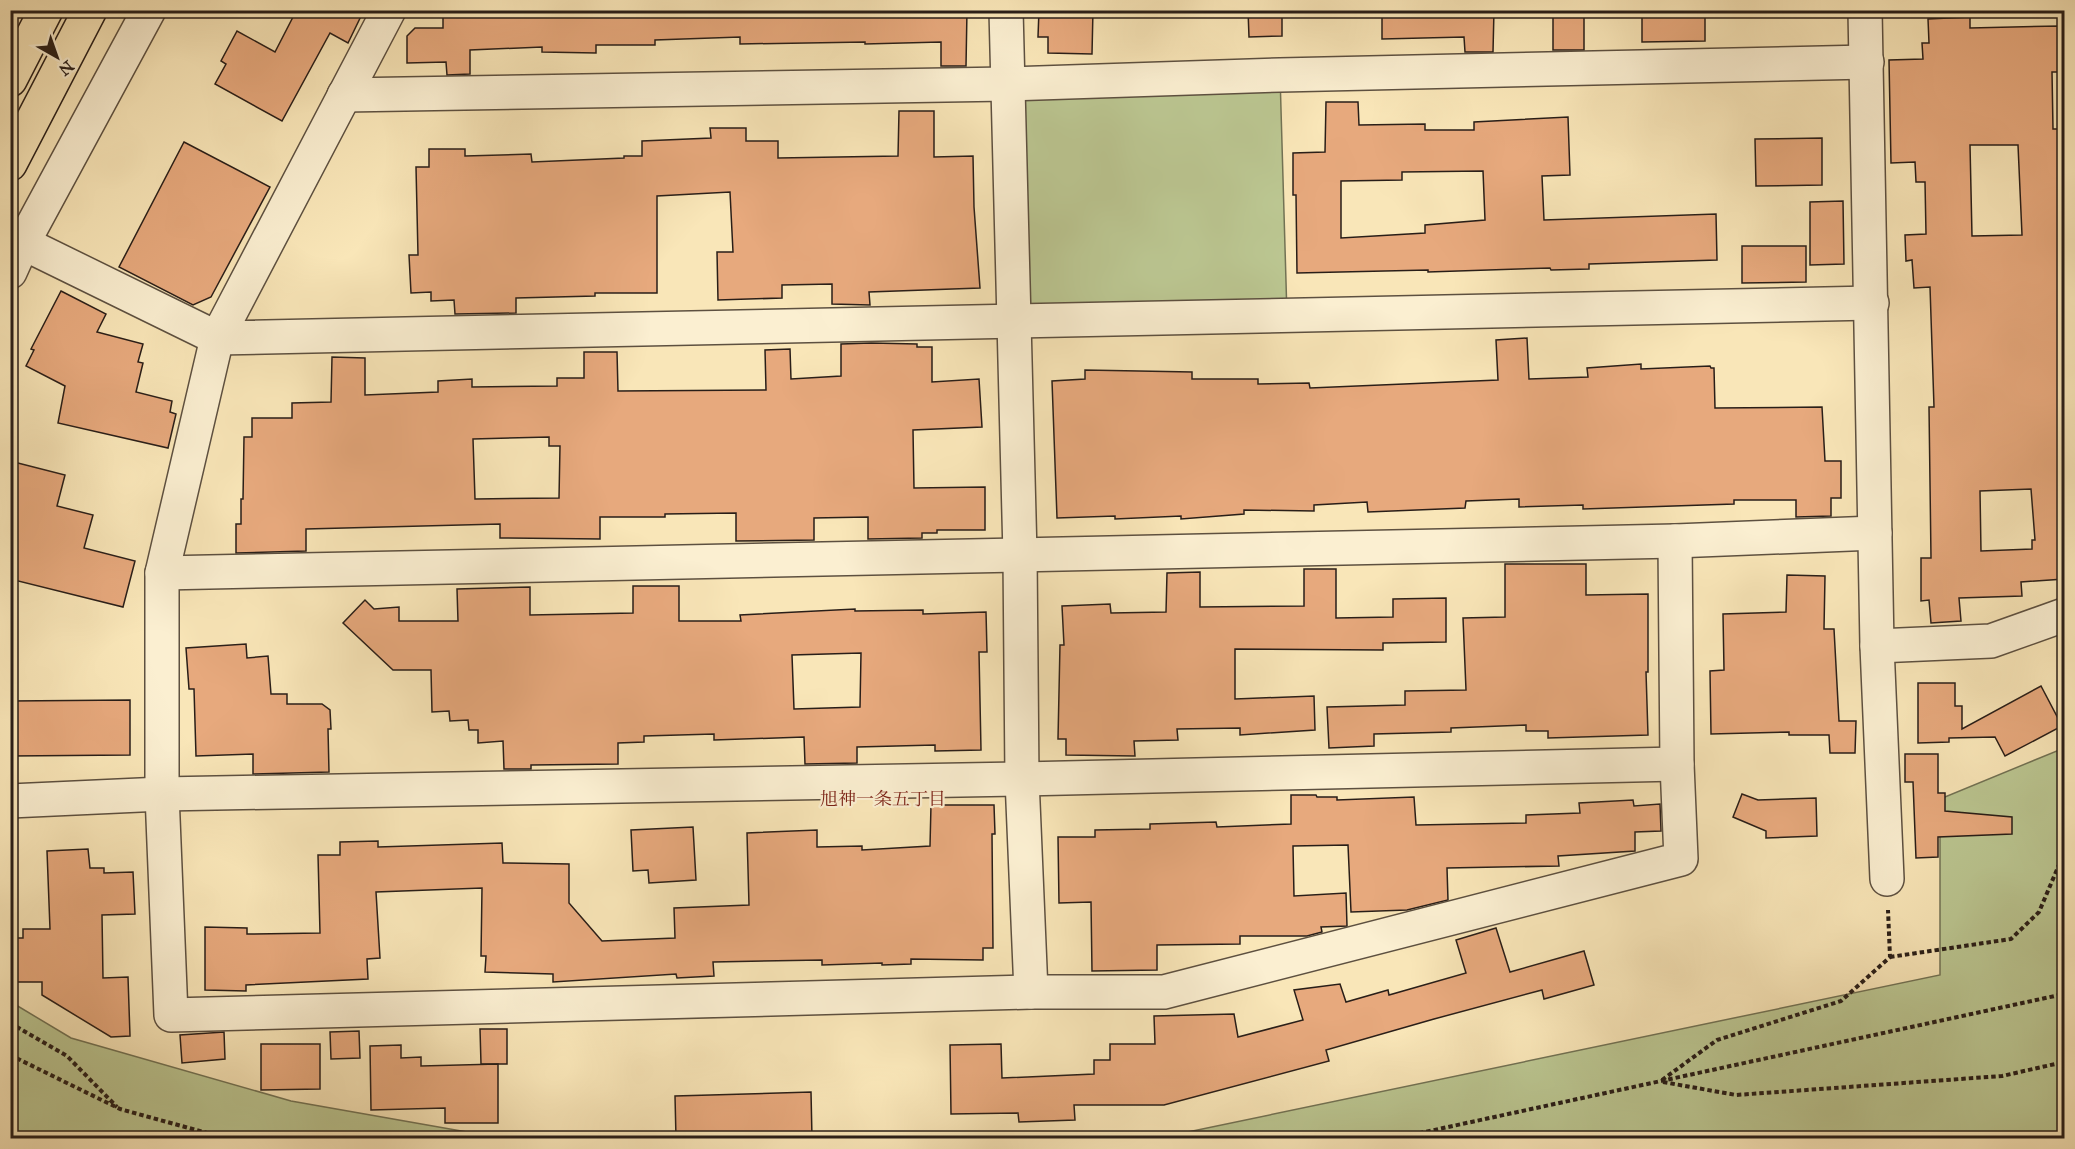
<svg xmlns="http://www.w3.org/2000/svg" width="2075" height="1149" font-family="'IM FELL Great Primer','Noto Serif JP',serif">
<rect width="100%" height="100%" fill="#f9e6b8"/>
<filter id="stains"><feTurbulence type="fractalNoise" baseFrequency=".00333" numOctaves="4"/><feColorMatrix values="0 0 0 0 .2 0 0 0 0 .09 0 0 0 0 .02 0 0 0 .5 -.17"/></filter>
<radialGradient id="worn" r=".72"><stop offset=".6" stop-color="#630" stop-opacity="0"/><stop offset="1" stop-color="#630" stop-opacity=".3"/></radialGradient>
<g fill="#bbc691" stroke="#727254" stroke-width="1.5">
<polygon points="1280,75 1287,316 1013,322 1007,84"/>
<polygon points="2064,748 2064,1138 1159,1138 1940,975 1940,799"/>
<polygon points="11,1002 71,1038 291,1101 501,1138 11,1138"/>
</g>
<g fill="#e7a97d" stroke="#291e18" stroke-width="1.5" fill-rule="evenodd">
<polygon points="286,10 364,10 348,43 330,33 282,121 215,84 226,64 221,61 237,31 275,52 294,15"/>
<polygon points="443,10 967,10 966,66 941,66 941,42 865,44 865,42 740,44 740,37 655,40 655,45 596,45 596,53 542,52 542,47 470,50 470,74 447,75 446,62 407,63 407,36 415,28 443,28"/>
<polygon points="1039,10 1093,10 1092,54 1048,53 1048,37 1038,37"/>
<polygon points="1248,10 1282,10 1282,36 1249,37"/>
<polygon points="1382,10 1494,10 1493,52 1465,52 1464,37 1382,39"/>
<rect x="1553" y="10" width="31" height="40"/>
<polygon points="1642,10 1705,10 1705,41 1642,42"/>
<path d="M 1970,17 L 1970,28 L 2059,26 L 2059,72 L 2052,72 L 2053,129 L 2064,129 L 2064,579 L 2021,582 L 2022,596 L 1959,598 L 1961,621 L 1931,623 L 1929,600 L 1921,601 L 1921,558 L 1931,558 L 1929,407 L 1934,407 L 1930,287 L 1914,288 L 1912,260 L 1906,261 L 1905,235 L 1926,234 L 1925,182 L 1916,182 L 1915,162 L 1891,163 L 1889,60 L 1923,59 L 1922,43 L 1929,43 L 1928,19 ZM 1970,145 L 2018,145 L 2022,235 L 1972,236 ZM 2031,489 L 2035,540 L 2032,540 L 2032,549 L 1981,551 L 1980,491 Z"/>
<path d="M 1326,102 L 1358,102 L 1359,125 L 1425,124 L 1425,130 L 1474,130 L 1474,122 L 1568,117 L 1570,175 L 1542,176 L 1544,220 L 1716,214 L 1717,260 L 1589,264 L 1589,269 L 1551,270 L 1550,268 L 1428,272 L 1428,270 L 1297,273 L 1296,195 L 1293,195 L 1293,153 L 1325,152 ZM 1483,171 L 1485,220 L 1425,225 L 1425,233 L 1341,238 L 1341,181 L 1402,180 L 1402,172 Z"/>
<polygon points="899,111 934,111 934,157 973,156 974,207 980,288 869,292 870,305 832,304 832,284 782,285 782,298 718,300 717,252 733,252 730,192 657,196 657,293 595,293 595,296 516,298 516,313 455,314 454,300 431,301 431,292 411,293 409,255 418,255 416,167 429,167 429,149 465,149 465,156 531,154 532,162 624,158 624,156 642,156 642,141 711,138 710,128 746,128 746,141 778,141 778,158 898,156"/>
<polygon points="1822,138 1822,185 1756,186 1755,139"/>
<polygon points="184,142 270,187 211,297 193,305 119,267"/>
<polygon points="1843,201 1844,264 1810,265 1810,202"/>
<polygon points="1742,246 1806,246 1806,282 1742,283"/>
<polygon points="61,291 106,314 97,332 143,344 138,362 143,363 136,392 172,401 170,412 176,414 168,448 58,423 65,386 26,366 34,350 31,349"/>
<polygon points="1527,338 1529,379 1588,377 1587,368 1641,364 1641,369 1710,366 1711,368 1714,368 1715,408 1822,407 1825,461 1841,461 1841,498 1831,498 1831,516 1796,517 1796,500 1734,500 1734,504 1583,509 1583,505 1519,507 1519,499 1466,501 1465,508 1368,512 1367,502 1314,505 1314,511 1244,510 1244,514 1181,519 1181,516 1115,519 1115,516 1057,518 1052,381 1085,379 1085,370 1192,372 1192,379 1258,379 1258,384 1309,383 1310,388 1498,380 1496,340"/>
<path d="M 871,343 L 917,344 L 917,347 L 932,347 L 932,382 L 979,379 L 982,427 L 913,430 L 914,488 L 985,487 L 985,530 L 937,530 L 937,533 L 922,533 L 922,538 L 868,539 L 868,517 L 814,518 L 814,540 L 736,541 L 736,513 L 665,514 L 665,517 L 600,517 L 600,539 L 500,538 L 500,524 L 306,529 L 306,551 L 236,553 L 236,524 L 241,524 L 241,499 L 243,499 L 244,437 L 252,437 L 252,418 L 292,418 L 292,403 L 331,402 L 332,357 L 365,358 L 365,395 L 438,392 L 438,381 L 472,379 L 472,387 L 557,386 L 557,378 L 584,378 L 584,352 L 617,352 L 618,391 L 766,390 L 765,350 L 790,349 L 791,379 L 841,376 L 841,344 ZM 549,437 L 549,446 L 560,446 L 559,498 L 475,499 L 473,439 Z"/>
<polygon points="10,461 65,475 57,506 93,515 84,548 135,561 123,607 10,579"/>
<polygon points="1505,564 1586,564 1586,595 1648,594 1648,672 1646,672 1648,735 1548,738 1548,731 1526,731 1526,725 1451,728 1451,732 1374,734 1374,746 1329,748 1327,707 1405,705 1405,691 1466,690 1463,618 1505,617"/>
<polygon points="1304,569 1336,569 1336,618 1393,617 1393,599 1446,598 1446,642 1383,643 1383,650 1235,649 1235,699 1314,696 1315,730 1240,735 1240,728 1177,729 1178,740 1134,741 1135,756 1066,755 1066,739 1058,739 1060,645 1064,645 1062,606 1110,604 1111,613 1166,612 1167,573 1200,572 1200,607 1304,606"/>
<polygon points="1787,575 1825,576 1824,629 1834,629 1839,721 1856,721 1855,753 1830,753 1829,735 1789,735 1789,732 1711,734 1710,671 1724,670 1723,614 1786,612"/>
<path d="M 633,586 L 679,586 L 679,621 L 741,621 L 740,615 L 855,609 L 855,611 L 923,610 L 923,614 L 986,612 L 987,652 L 979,652 L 981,750 L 935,751 L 935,745 L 857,747 L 857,763 L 805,764 L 804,737 L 714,740 L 714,734 L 644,736 L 644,742 L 618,743 L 618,764 L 531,765 L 531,769 L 504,769 L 503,741 L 478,743 L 478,730 L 469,730 L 468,720 L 450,721 L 449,711 L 432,712 L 431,670 L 393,670 L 343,623 L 365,600 L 374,609 L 399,607 L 399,621 L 458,621 L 457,589 L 530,587 L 530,615 L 633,613 ZM 861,653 L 860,707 L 794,709 L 792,655 Z"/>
<polygon points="246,644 247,658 268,656 271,694 287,694 287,704 322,704 330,710 331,729 328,729 329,772 253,774 253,754 196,756 194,689 189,689 186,648"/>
<polygon points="1918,683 1955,683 1955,706 1962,706 1962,729 2041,686 2062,726 2005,756 1995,737 1949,738 1949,742 1918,743"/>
<polygon points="130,700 130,755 10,756 10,701"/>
<polygon points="1905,754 1938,754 1938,793 1945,793 1945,811 2012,817 2012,834 1938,837 1938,857 1916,858 1913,782 1905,782"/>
<polygon points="1742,794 1758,800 1816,798 1817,836 1766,838 1766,831 1733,817"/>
<polygon points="1291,795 1316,795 1317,797 1337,797 1337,800 1414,797 1416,825 1526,823 1526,815 1580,813 1579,803 1633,800 1634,806 1660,804 1661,831 1635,832 1635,851 1558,856 1559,866 1447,868 1448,900 1407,910 1351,912 1348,845 1293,846 1294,896 1346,893 1347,926 1321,927 1322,932 1307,936 1240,936 1240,944 1157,945 1157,970 1092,971 1091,902 1059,903 1058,837 1095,837 1095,830 1150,829 1150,824 1216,822 1217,827 1291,824"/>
<polygon points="931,805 994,805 995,834 992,834 993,948 983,948 983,960 911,959 911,964 882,965 882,963 822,965 822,960 713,962 714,976 677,978 676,974 553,982 553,974 485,972 486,956 481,956 482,888 376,892 380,958 367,959 368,979 246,985 246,991 205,990 205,927 247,928 247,934 320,933 318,855 340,855 340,842 378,841 378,847 502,843 503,863 569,864 569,903 602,941 675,938 674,908 749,905 747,833 817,830 817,847 862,846 862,850 930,846"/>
<polygon points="693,827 696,880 649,883 648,870 633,871 631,830"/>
<polygon points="88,849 90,868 104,868 104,873 133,872 135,914 102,915 103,978 128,977 130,1036 111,1037 42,995 42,982 15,982 16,938 23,938 23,929 50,929 47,851"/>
<polygon points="1496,928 1510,972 1584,951 1594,985 1544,999 1542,990 1434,1019 1326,1050 1329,1061 1164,1105 1074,1105 1075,1120 1019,1122 1018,1113 951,1114 950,1045 1001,1044 1002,1078 1094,1074 1094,1060 1110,1060 1110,1044 1155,1044 1154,1016 1234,1014 1238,1037 1303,1020 1294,990 1340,984 1346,1002 1388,990 1389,995 1466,973 1456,940"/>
<polygon points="480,1029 507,1029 507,1064 481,1064"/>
<polygon points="359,1031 360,1058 331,1059 330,1032"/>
<polygon points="224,1032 225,1059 182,1063 180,1035"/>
<polygon points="261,1044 320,1044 320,1089 261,1090"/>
<polygon points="401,1045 401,1058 421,1057 421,1066 498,1064 498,1123 445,1123 445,1108 371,1110 370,1046"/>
<polygon points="811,1092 812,1138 676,1138 675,1096"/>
</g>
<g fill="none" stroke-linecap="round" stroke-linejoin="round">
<defs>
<g id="minor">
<polyline points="389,10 217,338 162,573 162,794 171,1015 1031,992 1164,992 1681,859 1677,764 1675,541"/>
<polyline points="1006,10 1020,555 1022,779 1031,992"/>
<polyline points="1865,10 1877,646 1887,879"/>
<polyline points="344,95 1007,84 1280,75 1867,62"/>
<polyline points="23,243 217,338 1872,303"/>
<polyline points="10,272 23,243 149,10"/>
<polyline points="162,573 1675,541 1875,533"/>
<polyline points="1877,646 1991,641 2064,615"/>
<polyline points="10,801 162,794 1022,779 1677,764"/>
</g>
<g id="major">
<polyline points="10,80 46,10"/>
<polyline points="10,164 90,10"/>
</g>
</defs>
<use href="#minor" stroke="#5d5040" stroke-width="36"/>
<use href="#major" stroke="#291e18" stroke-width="36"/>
<g stroke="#291e18" stroke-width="4" stroke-dasharray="4.5 3" stroke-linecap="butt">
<polyline points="1890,957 2011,939 2039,912 2064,853"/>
<polyline points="10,1023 67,1056 117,1107"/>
<polyline points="10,1055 120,1109 225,1138"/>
<polyline points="1662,1080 1717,1040 1841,1001 1890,957 1888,910"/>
<polyline points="1663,1082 1736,1095 2002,1076 2064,1062"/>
<polyline points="1397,1138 2064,994"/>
</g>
<use href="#minor" stroke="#fbefd1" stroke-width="33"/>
<use href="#major" stroke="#f9e6b8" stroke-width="33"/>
</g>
<g text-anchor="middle" stroke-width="4.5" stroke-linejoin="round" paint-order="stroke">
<g font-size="18" fill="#7a1f14" stroke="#fbefd1">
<text x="883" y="805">旭神一条五丁目</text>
</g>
</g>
<rect width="2075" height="1149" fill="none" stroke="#f9e6b8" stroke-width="36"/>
<rect x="12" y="12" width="2051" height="1125" fill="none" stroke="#291e18" stroke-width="3"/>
<rect x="18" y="18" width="2039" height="1113" fill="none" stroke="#291e18" stroke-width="1.5"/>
<g transform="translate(57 57) rotate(140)" stroke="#fbefd1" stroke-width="4.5" paint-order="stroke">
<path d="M0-4.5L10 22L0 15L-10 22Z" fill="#291e18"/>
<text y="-9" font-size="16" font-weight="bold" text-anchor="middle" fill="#291e18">N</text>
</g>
<rect width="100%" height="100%" filter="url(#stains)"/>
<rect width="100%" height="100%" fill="url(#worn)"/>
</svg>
